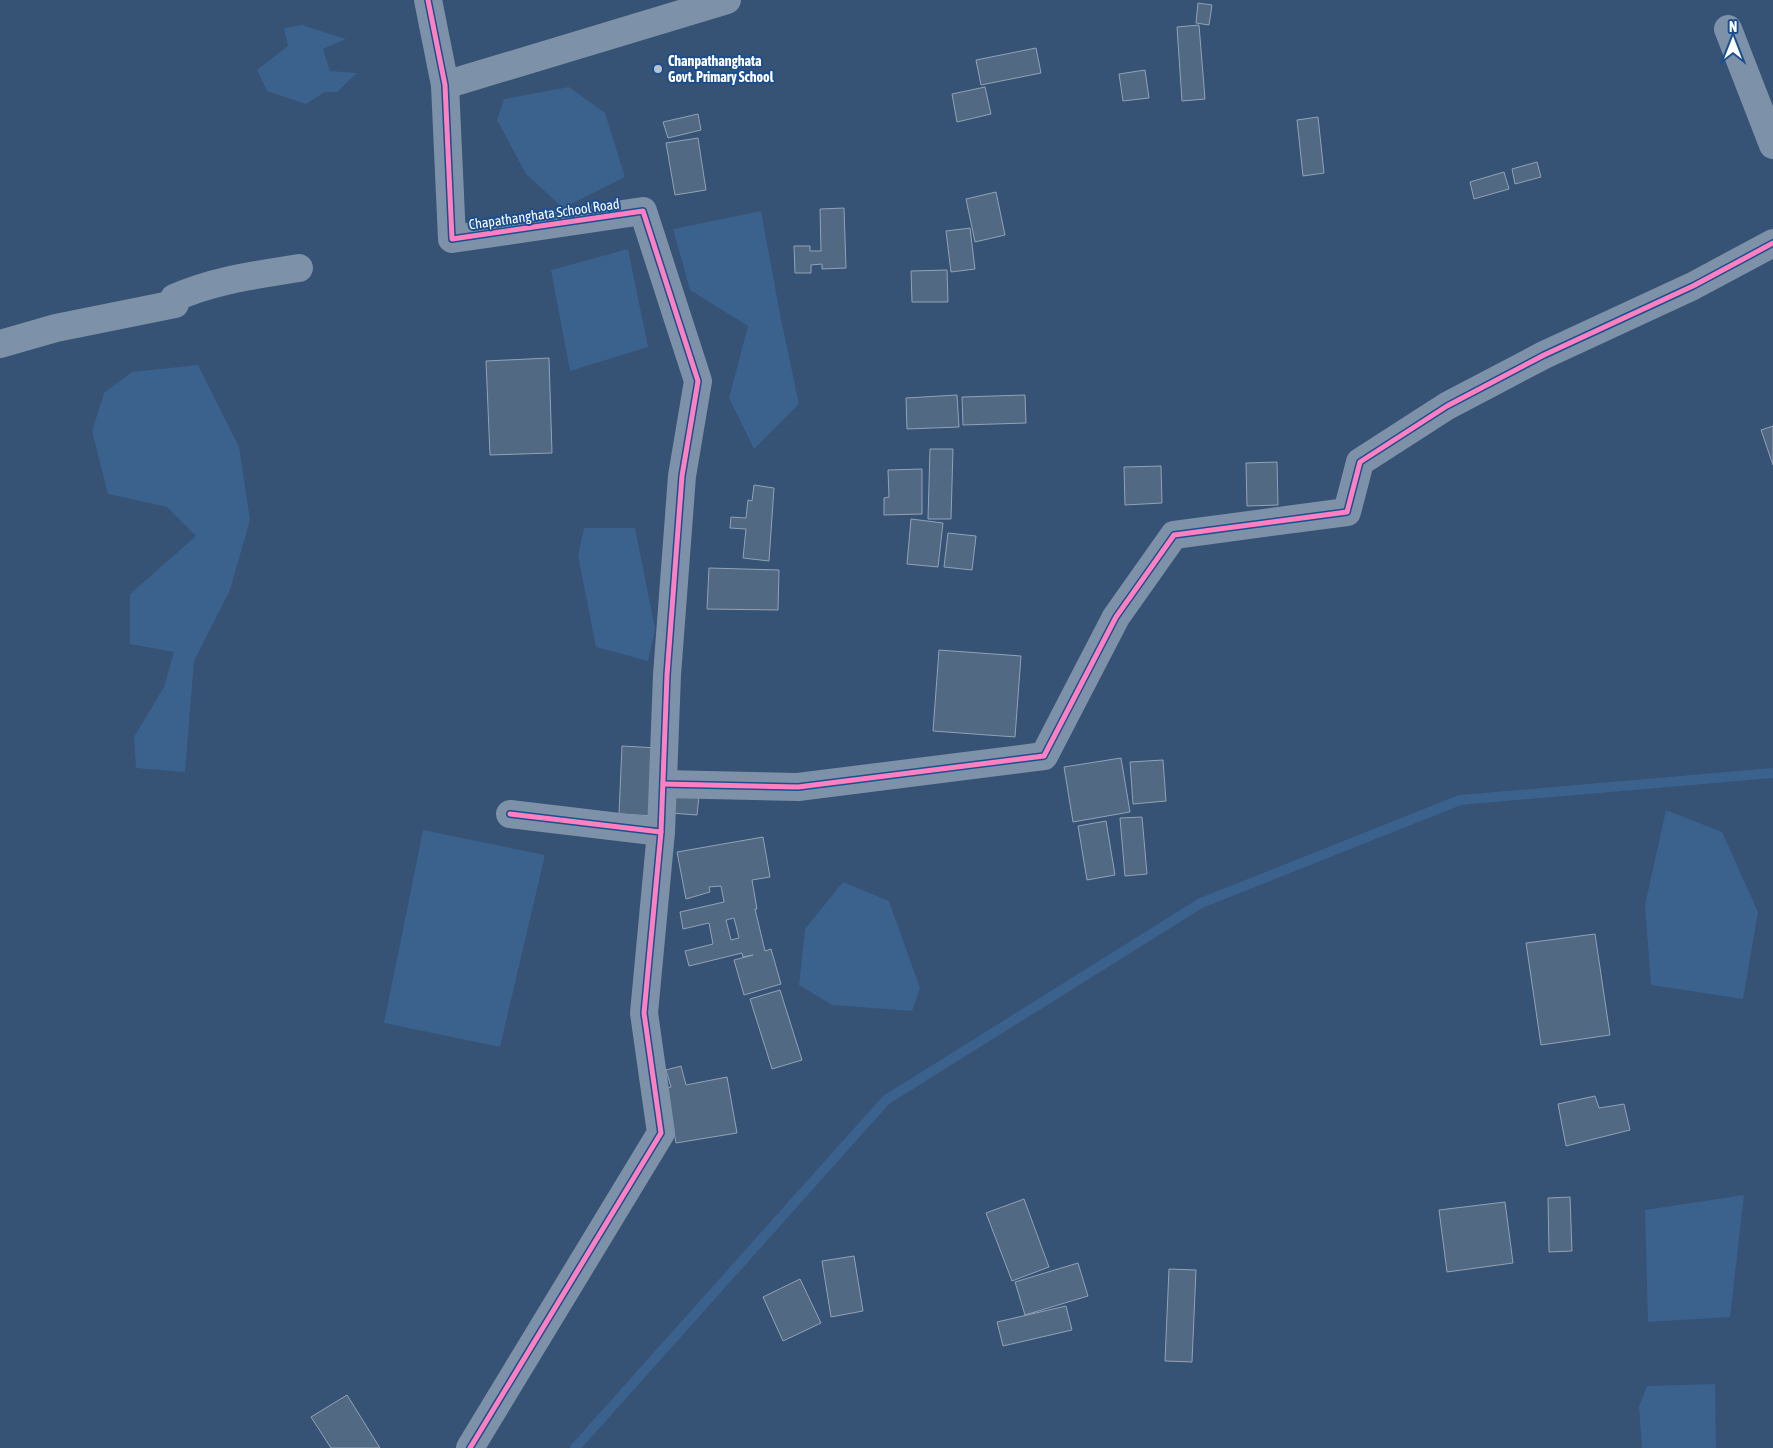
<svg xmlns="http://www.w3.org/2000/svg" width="1773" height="1448" font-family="'Asap Condensed',sans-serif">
<rect width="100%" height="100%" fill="#365274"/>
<g fill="#3b618d">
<polygon points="302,25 346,39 323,49 330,71 357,73 337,92 325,92 306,104 267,91 257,70 288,46 284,28"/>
<polygon points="569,87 605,113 625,177 563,208 526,174 497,120 504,99"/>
<polygon points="761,211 781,319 799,404 754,449 729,398 748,326 690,290 673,229"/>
<polygon points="628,249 648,347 570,371 551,270"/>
<polygon points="198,365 239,447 250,520 230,590 194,661 185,772 136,768 134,737 164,687 174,652 130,644 130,594 196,536 167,507 108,494 92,431 104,393 132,372"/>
<polygon points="584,528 635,528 655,629 648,661 596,647 578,556"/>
<polygon points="1666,810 1722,832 1758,912 1743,999 1651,985 1645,905"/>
<polygon points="423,830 545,855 500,1047 384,1023"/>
<polygon points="843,882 889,901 920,988 912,1011 832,1005 799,985 805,929"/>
<polygon points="1744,1195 1730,1317 1648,1322 1645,1210"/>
<polygon points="1715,1384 1716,1448 1642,1448 1639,1407 1647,1386"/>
</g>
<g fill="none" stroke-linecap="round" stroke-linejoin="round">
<polyline stroke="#3b618d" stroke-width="10" points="575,1448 886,1100 1201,903 1460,800 1773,773"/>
</g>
<g fill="#526984" stroke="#92a2b6" fill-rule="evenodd">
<polygon points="1198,3 1212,5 1209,25 1196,23"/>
<polygon points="1199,25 1205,99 1182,101 1177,27"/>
<polygon points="1036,48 1041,73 981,85 976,60"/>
<polygon points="1145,70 1149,98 1123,101 1119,74"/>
<polygon points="985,87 991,114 957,122 952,94"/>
<polygon points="698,114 701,130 668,138 663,122"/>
<polygon points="1318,117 1324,173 1303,176 1297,120"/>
<polygon points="698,138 706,190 675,195 666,143"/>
<polygon points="1537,162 1541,177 1515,184 1512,169"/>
<polygon points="1504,172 1509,189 1474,199 1470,182"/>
<polygon points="996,192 1005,235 975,242 966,199"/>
<polygon points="844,208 846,268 822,269 822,264 811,265 811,273 795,273 794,246 810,246 810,251 821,251 820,209"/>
<polygon points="970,228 975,269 951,272 946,231"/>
<polygon points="947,270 948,302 912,302 911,271"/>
<polygon points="549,358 552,453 490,455 486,361"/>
<polygon points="957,395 959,427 907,429 906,398"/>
<polygon points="1025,395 1026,423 963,425 962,397"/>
<polygon points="1773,426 1773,465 1761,430"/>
<polygon points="930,449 953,449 951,519 928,519"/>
<polygon points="1277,462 1278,505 1247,506 1246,463"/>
<polygon points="1161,466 1162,503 1125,505 1124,467"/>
<polygon points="922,469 922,514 884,515 884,498 889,497 888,470"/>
<polygon points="754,485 774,488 769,561 743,558 746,529 730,528 731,517 746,518 748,500 752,501"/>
<polygon points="911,519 943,523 938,567 907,564"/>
<polygon points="948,533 976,536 972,570 944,567"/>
<polygon points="709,568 779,570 778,610 707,609"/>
<polygon points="939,650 1021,656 1015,737 933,731"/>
<polygon points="622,746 658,748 655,816 619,814"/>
<polygon points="1121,758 1130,812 1073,822 1064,767"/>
<polygon points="1163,760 1166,801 1133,804 1130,762"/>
<polygon points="672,794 699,796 697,815 670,813"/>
<polygon points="1142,817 1147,874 1125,876 1120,818"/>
<polygon points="1106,821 1115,875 1087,880 1078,826"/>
<path d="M 763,837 L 770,877 L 752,880 L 757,909 L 755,909 L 765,951 L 771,949 L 781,984 L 744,995 L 734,960 L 753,955 L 743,957 L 742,953 L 689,966 L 685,951 L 713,944 L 709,923 L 683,929 L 680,912 L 724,902 L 721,886 L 709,887 L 710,892 L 686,899 L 677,852 ZM 734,918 L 739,938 L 731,940 L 726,920 Z"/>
<polygon points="1595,934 1610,1035 1541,1045 1526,943"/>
<polygon points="780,990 802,1060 772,1069 750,999"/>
<polygon points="681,1066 686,1085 727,1077 737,1133 676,1143 666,1088 671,1087 666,1070"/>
<polygon points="1595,1096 1599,1108 1624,1104 1630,1130 1566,1146 1558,1104"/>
<polygon points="1570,1197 1572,1251 1549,1252 1548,1198"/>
<polygon points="1024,1199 1049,1267 1012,1281 986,1213"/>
<polygon points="1505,1202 1513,1263 1447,1272 1439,1210"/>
<polygon points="854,1256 863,1311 831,1317 822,1261"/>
<polygon points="1078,1263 1088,1296 1025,1315 1015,1282"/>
<polygon points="1169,1269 1196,1270 1192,1362 1165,1361"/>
<polygon points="800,1279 821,1323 783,1341 763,1297"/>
<polygon points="1066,1306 1072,1330 1003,1346 997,1322"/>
<polygon points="347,1395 380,1448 331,1448 311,1417"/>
</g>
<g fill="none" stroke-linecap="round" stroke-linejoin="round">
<g stroke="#7d92a8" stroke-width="28">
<polyline points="428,0 445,85 452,239 643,211 698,381 682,476 667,675 661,832"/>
<polyline points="1728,29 1773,145"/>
<polyline points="445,85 727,0"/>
<path d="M 0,344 L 56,328 L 175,304 L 174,298 C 214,280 256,275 299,268"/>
<polyline points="663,784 798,787 1044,756 1116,617 1174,535 1347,512 1360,462 1447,406 1544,355 1693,286 1773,243"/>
<polyline points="470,1448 661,1133 644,1013 661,832 510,814"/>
</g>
<defs>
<g id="cycleway">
<polyline points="428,0 445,85 452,239 643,211 698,381 682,476 667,675 661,832"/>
<polyline points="663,784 798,787 1044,756 1116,617 1174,535 1347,512 1360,462 1447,406 1544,355 1693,286 1773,243"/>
<polyline points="470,1448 661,1133 644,1013 661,832 510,814"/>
</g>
</defs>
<use href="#cycleway" stroke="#1b4f8f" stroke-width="8"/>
<use href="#cycleway" stroke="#ff80c0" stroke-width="5"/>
</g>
<circle fill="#b9c2ce" stroke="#1b4f8f" stroke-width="2" cx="658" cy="69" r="5"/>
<g text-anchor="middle" stroke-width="4" stroke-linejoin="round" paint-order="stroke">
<g font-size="14" font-weight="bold" fill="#fff" stroke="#1b4f8f" text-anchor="start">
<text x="668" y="66">Chanpathanghata<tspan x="668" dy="16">Govt. Primary School</tspan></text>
</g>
<g font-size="14" fill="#fff" stroke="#1b4f8f">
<text transform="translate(544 214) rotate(-8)" y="5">Chapathanghata School Road</text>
</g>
</g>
<g transform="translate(1733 40)" stroke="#1b4f8f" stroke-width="4" paint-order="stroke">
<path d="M0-4L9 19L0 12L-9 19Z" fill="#ffffff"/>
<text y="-8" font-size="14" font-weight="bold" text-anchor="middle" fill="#ffffff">N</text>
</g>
</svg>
